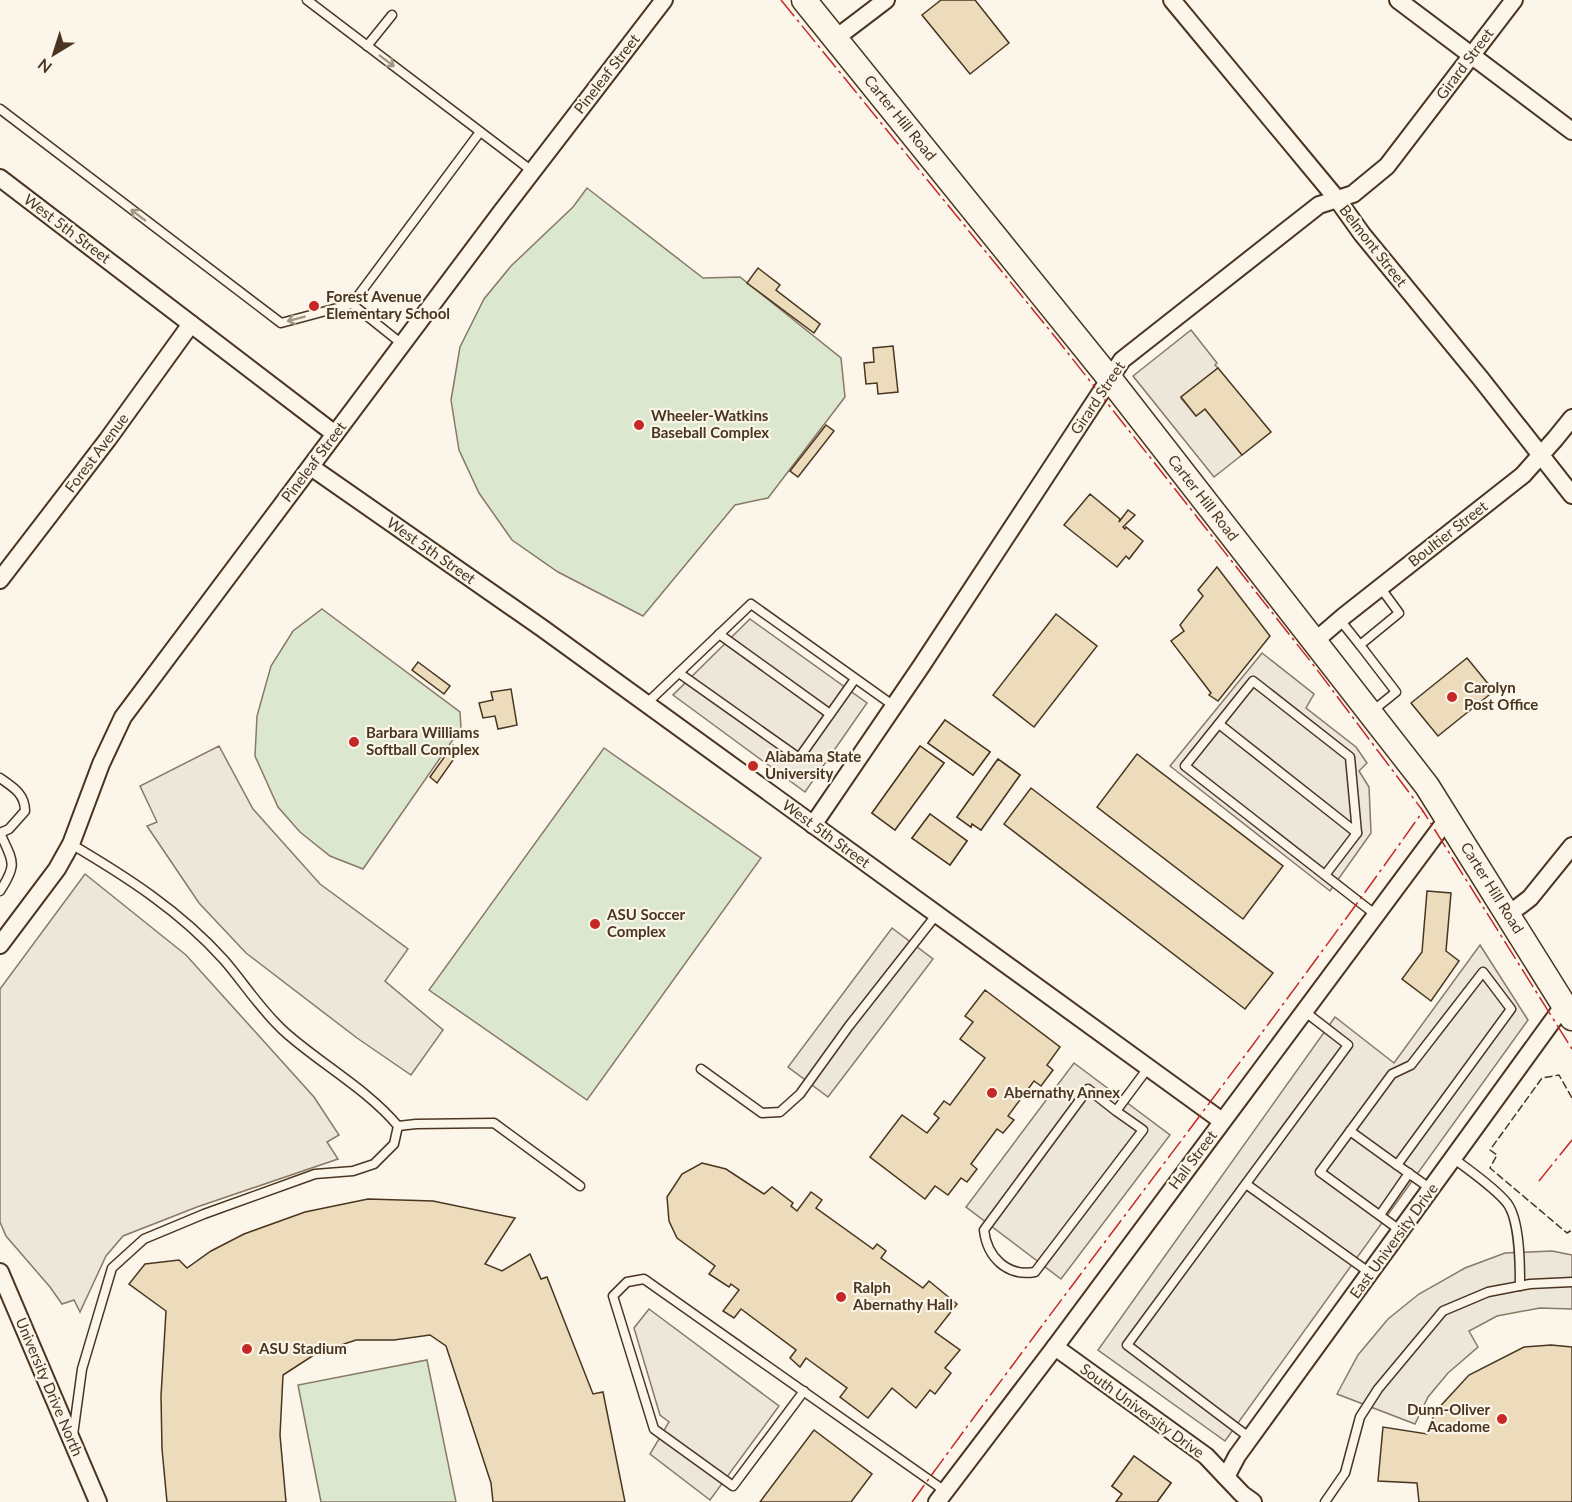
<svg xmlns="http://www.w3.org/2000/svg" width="1572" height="1502" font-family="Lato,sans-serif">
<rect width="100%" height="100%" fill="#fbf6e9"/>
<g fill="#dce7d0" stroke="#887966" stroke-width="1.5">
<polygon points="587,188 703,278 740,277 841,358 845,397 768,498 735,505 643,616 558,572 512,540 479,493 459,450 451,400 460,347 484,299 511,266 573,207"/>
<polygon points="322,609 460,712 461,728 363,869 330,856 300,832 278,807 255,756 257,716 271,666 293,631"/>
<polygon points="604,748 761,858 587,1100 429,990"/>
<polygon points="427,1360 456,1502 321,1502 298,1385"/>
</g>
<g fill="#ede7d9" stroke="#887966" stroke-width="1.5">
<polygon points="1191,330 1217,363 1215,365 1218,368 1181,398 1196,416 1205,409 1242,455 1214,477 1133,376"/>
<polygon points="750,619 867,703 805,792 673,695"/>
<polygon points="1262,653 1314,694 1306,708 1356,747 1367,763 1359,771 1369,787 1371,833 1330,891 1170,766"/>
<polygon points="219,746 253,809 320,884 408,949 385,981 443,1030 411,1075 357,1038 246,953 199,903 147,826 157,822 140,786"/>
<polygon points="85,874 186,955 314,1097 339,1135 327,1142 338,1159 197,1207 123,1236 106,1256 80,1312 74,1300 62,1304 50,1287 6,1236 0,1222 0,989"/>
<polygon points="892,928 933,959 828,1097 788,1067"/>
<polygon points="1480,945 1528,1020 1225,1441 1098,1350 1335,1017 1394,1063"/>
<polygon points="1074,1063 1170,1135 1061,1279 966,1207"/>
<polygon points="1552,1251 1572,1255 1572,1309 1540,1308 1497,1316 1469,1331 1478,1347 1448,1373 1428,1397 1415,1424 1337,1394 1358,1355 1388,1319 1419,1294 1465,1268 1505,1253"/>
<polygon points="649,1309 779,1406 710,1500 650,1454 669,1422 660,1415 634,1328"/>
</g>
<g fill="#ecdcbc" stroke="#4a3520" stroke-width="1.5">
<polygon points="941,0 975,0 1009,43 970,74 922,15"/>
<polygon points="758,268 780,285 776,290 820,324 814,333 747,283"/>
<polygon points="893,346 898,392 878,394 877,383 866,384 864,363 874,362 873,348"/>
<polygon points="1218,368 1271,432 1242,455 1205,409 1196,416 1181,397"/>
<polygon points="826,425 834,431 798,477 790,471"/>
<polygon points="1090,494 1120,519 1119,522 1128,510 1135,515 1123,527 1125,529 1126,527 1143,541 1129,559 1126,556 1117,567 1064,525"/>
<polygon points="1217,567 1270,636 1218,701 1209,695 1211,693 1171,641 1184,631 1180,625 1203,596 1198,590"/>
<polygon points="1056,614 1097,646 1034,727 993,695"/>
<polygon points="1467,658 1494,691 1438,736 1411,703"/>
<polygon points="418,662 450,686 444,694 412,670"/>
<polygon points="511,689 517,725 498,729 495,716 483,718 479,703 493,700 491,692"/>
<polygon points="945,720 990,752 973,775 928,743"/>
<polygon points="945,720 990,752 973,775 928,743"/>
<polygon points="453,745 460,750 437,783 430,777"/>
<polygon points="920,746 944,763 895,830 872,813"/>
<polygon points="920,746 944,763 895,830 872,813"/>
<polygon points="1137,754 1283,866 1243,919 1097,807"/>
<polygon points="998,759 1020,775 981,830 972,824 971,827 957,817"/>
<polygon points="998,759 1020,775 981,830 972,824 971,827 957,817"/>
<polygon points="1031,788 1273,973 1245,1009 1004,824"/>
<polygon points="930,814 967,841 950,865 912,838"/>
<polygon points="930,814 967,841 950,865 912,838"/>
<polygon points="1427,891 1451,893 1446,951 1459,961 1431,1001 1402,979 1422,952"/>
<polygon points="985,990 1060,1047 1047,1065 1053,1070 1041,1086 1034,1081 1008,1116 1014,1120 1003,1133 997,1129 971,1164 977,1169 967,1182 961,1178 948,1195 935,1186 925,1199 870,1157 902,1115 927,1133 939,1118 934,1114 944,1101 950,1105 985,1058 960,1039 973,1022 965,1016"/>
<polygon points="702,1163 726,1169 764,1194 772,1187 793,1203 791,1206 797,1211 811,1192 822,1200 816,1208 873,1249 877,1244 886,1251 881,1258 923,1288 929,1281 957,1304 935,1332 960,1350 945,1368 951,1373 935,1394 930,1390 916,1408 892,1388 868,1418 840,1397 847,1388 806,1358 800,1367 790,1358 796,1350 741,1309 734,1318 723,1311 739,1290 731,1284 729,1287 709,1274 715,1266 677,1238 669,1221 667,1197 682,1174"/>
<polygon points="368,1199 433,1201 515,1218 485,1264 502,1271 530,1254 541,1279 547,1277 593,1394 603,1392 625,1502 493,1502 491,1483 446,1346 430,1335 394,1340 356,1340 317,1353 283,1375 280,1435 286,1502 167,1502 162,1449 161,1396 166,1311 129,1284 145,1264 179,1260 187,1268 211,1251 244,1234 305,1212"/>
<polygon points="1551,1345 1572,1347 1572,1502 1419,1502 1417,1483 1378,1481 1383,1427 1427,1434 1435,1412 1469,1375 1524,1347"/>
<polygon points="814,1430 872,1474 851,1502 760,1502"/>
<polygon points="1134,1456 1171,1483 1157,1502 1116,1502 1122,1494 1112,1486"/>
<polygon points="1134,1456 1171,1483 1157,1502 1116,1502 1122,1494 1112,1486"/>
</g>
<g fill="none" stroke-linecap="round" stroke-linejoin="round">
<defs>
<g id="service">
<polyline points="307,0 532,171"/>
<polyline points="367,46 392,15"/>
<polyline points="0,109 281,323 352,304 480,132"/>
<polyline points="352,304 402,344"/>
<polyline points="1340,620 1360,645"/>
<polyline points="719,634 830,714"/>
<polyline points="679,673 799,758 855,679"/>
<polyline points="646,704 751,604 894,706"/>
<polyline points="1370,713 1396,692 1360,645 1399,613 1380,587"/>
<polyline points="1219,724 1357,833"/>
<path d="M 0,778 C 13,787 25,794 25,811 L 9,829 L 0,833"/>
<path d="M 71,844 C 127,877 180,911 224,960 C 244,983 262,1012 286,1033 C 321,1064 368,1090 398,1126 L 394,1144 L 374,1164 L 353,1171 L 315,1174 L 204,1214 L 144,1239 L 112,1268 L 82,1369 L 73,1435"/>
<polyline points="1325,875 1357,833 1350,757 1253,681 1185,766 1376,915"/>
<path d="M 0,891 C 18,863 13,862 0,833"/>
<polyline points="701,1069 762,1113 780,1112 800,1094 849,1026 937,914"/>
<path d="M 1116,1111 L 1143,1130 L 1035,1272 C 1007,1277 987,1257 984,1230 L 1088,1089 L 1116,1111 L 1148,1068"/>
<polyline points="398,1126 416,1124 494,1123 580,1186"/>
<polyline points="1350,1131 1397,1165"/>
<path d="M 1453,1158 C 1470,1171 1494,1187 1507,1203 C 1520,1220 1520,1265 1520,1286"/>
<polyline points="1246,1184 1370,1273"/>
<polyline points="1380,1215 1409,1173"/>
<polyline points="1401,1231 1320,1172 1392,1074 1411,1065 1483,972 1511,1009 1397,1165 1431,1189"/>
<polyline points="804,1391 733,1486 654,1429 613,1296 627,1282 644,1279 945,1491"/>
<polyline points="1250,1438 1127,1345 1348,1045 1304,1011"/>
<polyline points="1325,1502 1345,1473 1360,1417 1378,1389 1443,1311 1488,1292 1530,1284 1572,1282"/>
</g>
<g id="minor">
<polyline points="1172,0 1337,199 1362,234 1481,379 1572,495"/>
<polyline points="1398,0 1572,131"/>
<polyline points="836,38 886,0"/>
<polyline points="0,178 335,434"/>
<polyline points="311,467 542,628 1222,1121"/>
<polyline points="0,580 108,439 191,324"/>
<polyline points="1315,641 1344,616 1523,475 1555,439 1572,418"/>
<polyline points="813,825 922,665 1122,360 1319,205 1353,194 1387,166 1514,0"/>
<polyline points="1509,914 1530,898 1572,846"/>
<polyline points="0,945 57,869 71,844 101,764 123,717 502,211 664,0"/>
<polyline points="0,1272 98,1502"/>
<polyline points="1055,1347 1206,1456 1242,1494 1253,1502"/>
<polyline points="1226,1477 1237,1456 1564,1005"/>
<polyline points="937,1502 1055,1347 1448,818"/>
</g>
<polyline id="secondary" points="804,0 1110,379 1427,786 1572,1018"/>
</defs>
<use href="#service" stroke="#4a3520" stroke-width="11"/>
<use href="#minor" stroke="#4a3520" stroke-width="20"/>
<use href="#secondary" stroke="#4a3520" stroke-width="27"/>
<use href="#service" stroke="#fbf6e9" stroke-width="8"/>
<use href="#minor" stroke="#fbf6e9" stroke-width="16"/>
<use href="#secondary" stroke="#fbf6e9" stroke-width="24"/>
<polyline stroke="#4a3520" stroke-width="1.5" stroke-dasharray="8 3" stroke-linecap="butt" points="1572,1098 1559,1075 1542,1078 1490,1150 1497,1155 1490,1168 1567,1233 1572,1230"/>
<g stroke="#c62828" stroke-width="1.5" stroke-dasharray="21 4.5 3 4.5" stroke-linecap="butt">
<polyline points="781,0 1060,343 1315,667 1423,811 1572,1049"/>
<polyline points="1539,1181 1572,1140"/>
<path d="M 912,1502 C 1080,1270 1258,1045 1423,811"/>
</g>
</g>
<defs><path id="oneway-shaft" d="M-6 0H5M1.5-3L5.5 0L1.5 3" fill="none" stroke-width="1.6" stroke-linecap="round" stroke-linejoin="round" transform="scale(1.5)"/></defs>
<g stroke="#a29684">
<use href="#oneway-shaft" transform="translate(387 61) rotate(37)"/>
<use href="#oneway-shaft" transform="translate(138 215) rotate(-143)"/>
<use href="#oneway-shaft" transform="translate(296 319) rotate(165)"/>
</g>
<g fill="#c62828" stroke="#fbf6e9" stroke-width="2">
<circle cx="314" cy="306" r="6"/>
<circle cx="639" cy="425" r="6"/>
<circle cx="1452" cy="697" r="6"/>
<circle cx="354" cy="742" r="6"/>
<circle cx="753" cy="766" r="6"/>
<circle cx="595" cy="924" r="6"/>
<circle cx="992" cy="1093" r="6"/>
<circle cx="841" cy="1297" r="6"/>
<circle cx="247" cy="1349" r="6"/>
<circle cx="1502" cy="1419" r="6"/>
</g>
<g text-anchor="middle" stroke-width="4.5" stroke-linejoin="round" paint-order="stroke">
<g font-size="15" fill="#4a3520" stroke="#fbf6e9">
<text transform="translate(1465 64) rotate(-53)" y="5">Girard Street</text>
<text transform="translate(607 74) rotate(-52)" y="5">Pineleaf Street</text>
<text transform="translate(900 118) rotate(51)" y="5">Carter Hill Road</text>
<text transform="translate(67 229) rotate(37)" y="5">West 5th Street</text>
<text transform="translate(1373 246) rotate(52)" y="5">Belmont Street</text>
<text transform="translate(1098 398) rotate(-56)" y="5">Girard Street</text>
<text transform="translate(97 453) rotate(-53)" y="5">Forest Avenue</text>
<text transform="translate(314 462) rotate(-53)" y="5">Pineleaf Street</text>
<text transform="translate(1203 498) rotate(52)" y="5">Carter Hill Road</text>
<text transform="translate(1448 534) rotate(-38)" y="5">Boultier Street</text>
<text transform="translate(431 551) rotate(35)" y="5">West 5th Street</text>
<text transform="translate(826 834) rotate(36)" y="5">West 5th Street</text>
<text transform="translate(1492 888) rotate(58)" y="5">Carter Hill Road</text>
<text transform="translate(1193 1160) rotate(-53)" y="5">Hall Street</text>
<text transform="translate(1394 1241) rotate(-54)" y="5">East University Drive</text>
<text transform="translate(49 1387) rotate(67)" y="5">University Drive North</text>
<text transform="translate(1142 1411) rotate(36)" y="5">South University Drive</text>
</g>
<g font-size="15" font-weight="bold" fill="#4a3520" stroke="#fbf6e9" text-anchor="start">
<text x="326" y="302">Forest Avenue<tspan x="326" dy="17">Elementary School</tspan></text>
<text x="651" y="421">Wheeler-Watkins<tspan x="651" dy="17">Baseball Complex</tspan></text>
<text x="1464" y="693">Carolyn<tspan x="1464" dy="17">Post Office</tspan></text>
<text x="366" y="738">Barbara Williams<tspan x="366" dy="17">Softball Complex</tspan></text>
<text x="765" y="762">Alabama State<tspan x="765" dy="17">University</tspan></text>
<text x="607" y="920">ASU Soccer<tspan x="607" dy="17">Complex</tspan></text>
<text x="1004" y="1098">Abernathy Annex</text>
<text x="853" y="1293">Ralph<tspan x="853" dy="17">Abernathy Hall</tspan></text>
<text x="259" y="1354">ASU Stadium</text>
<text x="1490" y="1415" text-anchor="end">Dunn-Oliver<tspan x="1490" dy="17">Acadome</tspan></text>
</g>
</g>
<g transform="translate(54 54) rotate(218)" stroke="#fbf6e9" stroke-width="4.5" paint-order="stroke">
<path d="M0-4.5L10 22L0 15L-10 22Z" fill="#4a3520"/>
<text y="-9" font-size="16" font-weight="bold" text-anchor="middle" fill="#4a3520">N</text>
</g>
</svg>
